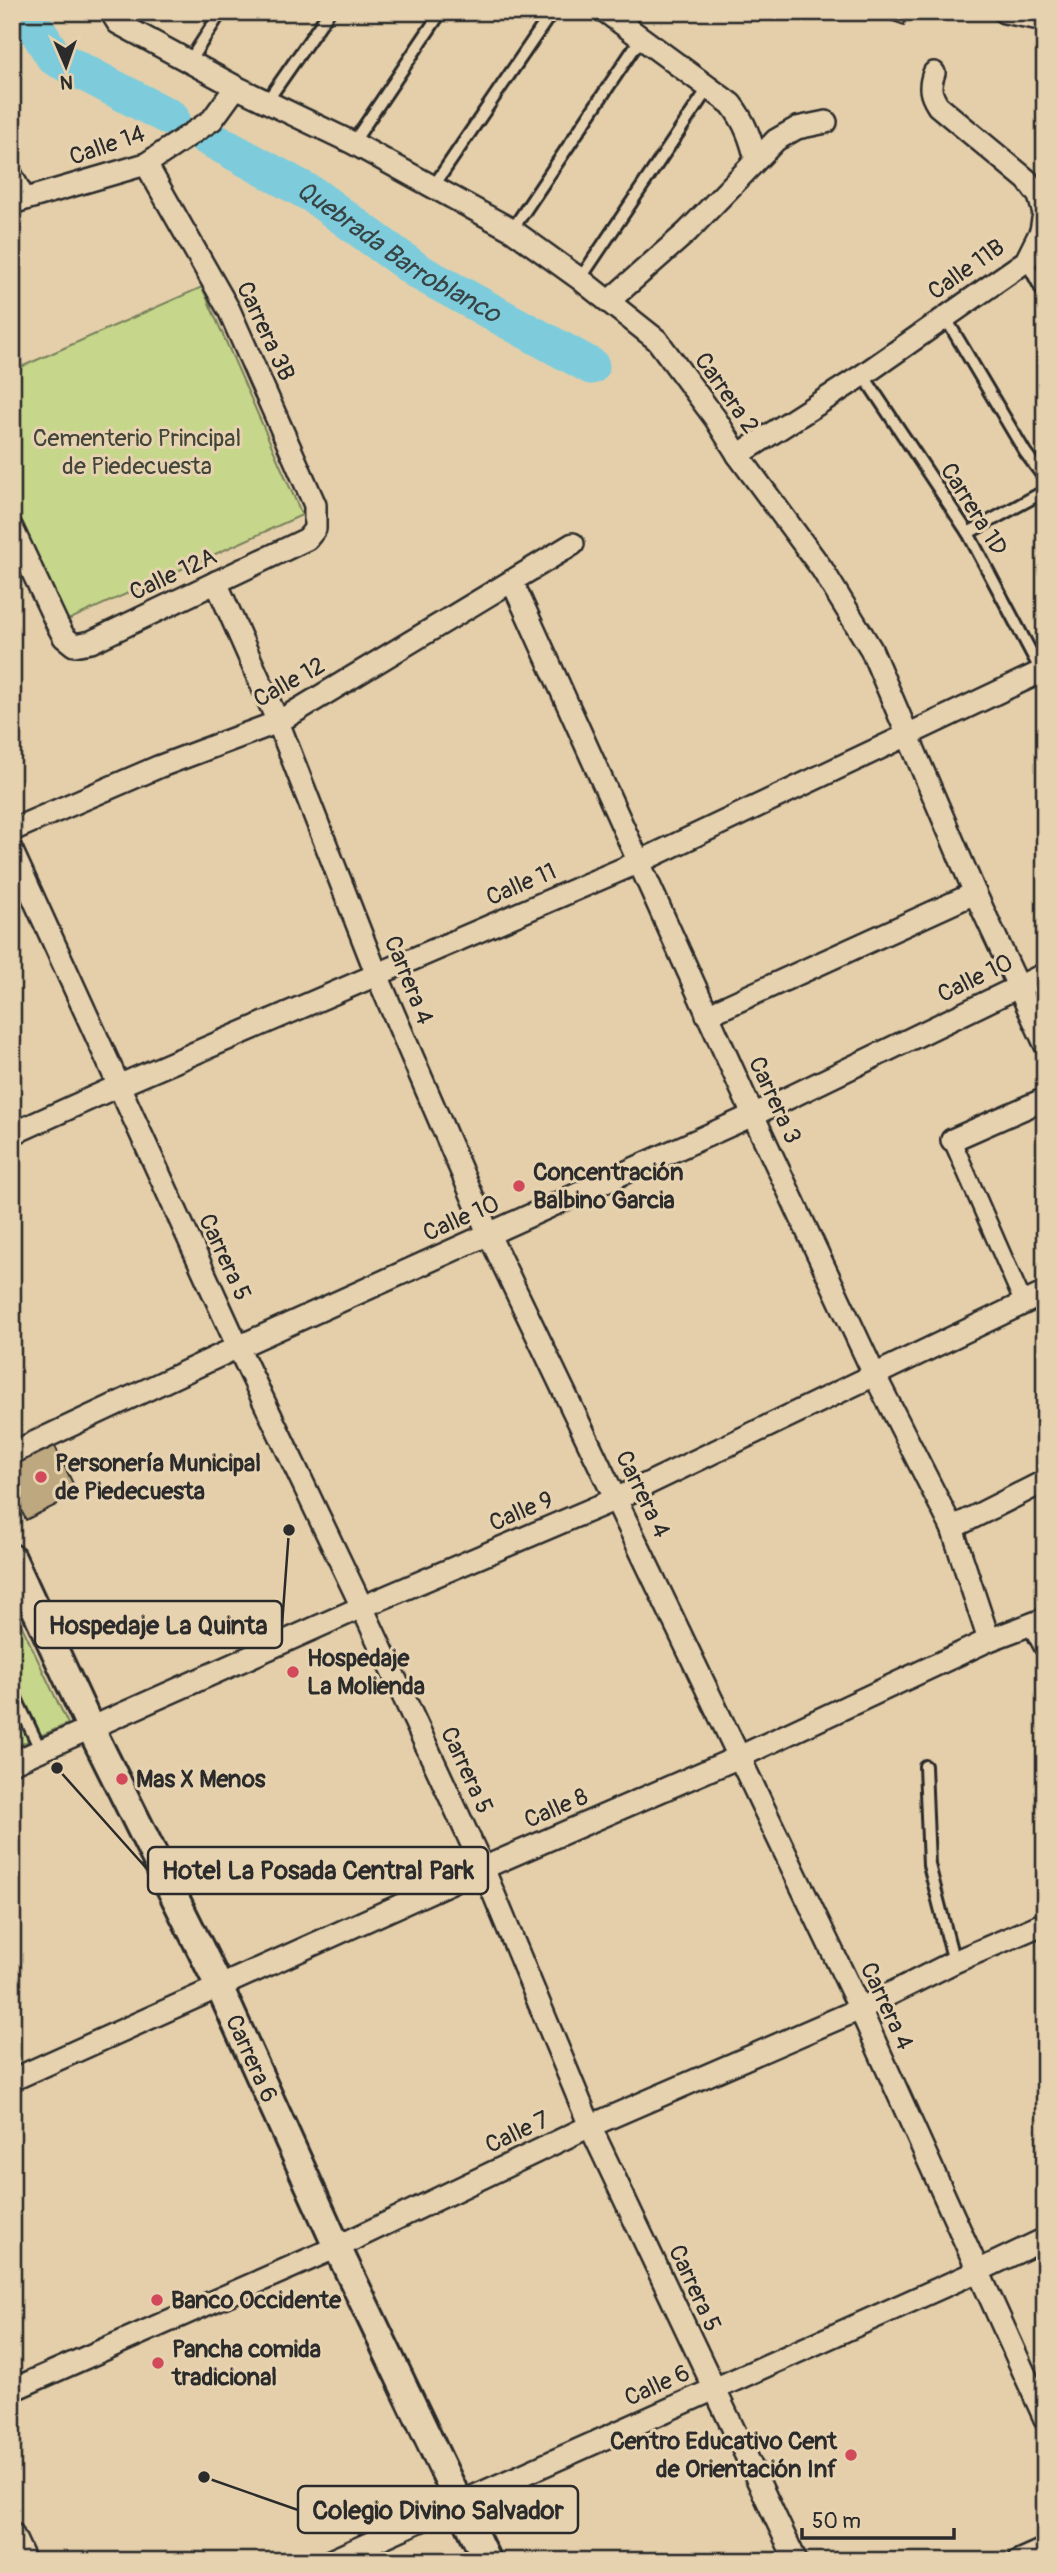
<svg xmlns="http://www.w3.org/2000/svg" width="1057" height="2573" font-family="Pangolin,sans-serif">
<rect width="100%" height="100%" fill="#e5cfaa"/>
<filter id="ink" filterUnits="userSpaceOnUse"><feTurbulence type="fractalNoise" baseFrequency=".0143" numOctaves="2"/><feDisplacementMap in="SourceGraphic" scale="14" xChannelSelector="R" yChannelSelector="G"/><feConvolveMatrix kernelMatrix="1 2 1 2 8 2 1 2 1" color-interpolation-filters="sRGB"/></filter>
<g filter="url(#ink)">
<g fill="#c6d78b" stroke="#78815b" stroke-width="2">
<polygon points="202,287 302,515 66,621 12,505 12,371"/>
<polygon points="12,1605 68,1724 12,1748"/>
</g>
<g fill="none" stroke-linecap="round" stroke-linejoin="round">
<g stroke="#7eccdb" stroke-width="37">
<polyline points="26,12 54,57 171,118"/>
<path id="s1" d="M 205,136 L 313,195 L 419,272 L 591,366"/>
</g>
</g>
<g fill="#bea880" stroke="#2b2b2b" stroke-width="2">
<polygon points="886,12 908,12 904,25 884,18"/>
<polygon points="53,1442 78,1494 26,1520 12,1492 12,1462"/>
</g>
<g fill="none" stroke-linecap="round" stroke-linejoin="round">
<defs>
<g id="service">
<polyline points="189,62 221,12"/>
<polyline points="267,101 329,12"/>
<polyline points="353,143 441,12"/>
<polyline points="433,187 552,12"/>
<polyline points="512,230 641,38"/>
<polyline points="1026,261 1045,296"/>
<polyline points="580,279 709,87"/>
<polyline points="945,317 1025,452 1045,479"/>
<polyline points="863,375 968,533 1041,671"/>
<polyline points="968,533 1045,491"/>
<polyline points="12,1690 41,1751"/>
<polyline points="925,1766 929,1865 954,1962"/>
</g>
<polyline id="pedestrian" points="952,1140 1023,1302"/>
<g id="minor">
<polyline points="111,12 118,23 236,87 353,143 512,230 580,279 657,340 715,418 738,455 822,569 871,649 975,893 1045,1044"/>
<path d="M 606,12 L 731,104 C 745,122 751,139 756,160"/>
<polyline points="1004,12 1045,20"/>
<polyline points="12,176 24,199"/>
<polyline points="12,203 146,164 212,120 236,87"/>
<polyline points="609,301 687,232 776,140 797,128 826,122"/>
<path d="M 738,455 L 863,375 L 1026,261 L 1041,231 L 1044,213 L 1039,196 L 1027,180 L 938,106 C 930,94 929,87 934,73"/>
<polyline points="12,528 57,624 64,637 74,645 91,642 307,539 315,529 315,505 229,310 146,164"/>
<polyline points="512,581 753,1115 874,1374 952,1528 989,1640"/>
<polyline points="216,582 278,722 377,975 489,1235 860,2009 1045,2419"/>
<polyline points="12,830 158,767 278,722 573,544"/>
<polyline points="12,851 238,1347 362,1607 483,1868 590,2126 796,2561"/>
<polyline points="707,1015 975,893"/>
<polyline points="12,1134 118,1086 639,862 1045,670"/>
<polyline points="952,1140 1045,1099"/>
<polyline points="12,1453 238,1347 753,1115 1045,974"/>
<polyline points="952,1528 1045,1481"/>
<polyline points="1033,1624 1045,1646"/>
<polyline points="12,1763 362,1607 616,1499 1045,1293"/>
<polyline points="12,2080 483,1868 739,1757 989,1640 1045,1619"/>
<polyline points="12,2390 337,2247 590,2126 860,2009 954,1962 1045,1923"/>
<polyline points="12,2533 25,2561"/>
<polyline points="330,2561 978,2271 1045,2239"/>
<polyline points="1018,2561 1045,2549"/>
</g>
<g id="tertiary">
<path id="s2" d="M 12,1558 L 91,1729 L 219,1986 L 337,2247 L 487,2561"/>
</g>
</defs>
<use href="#service" stroke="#2b2b2b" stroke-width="16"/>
<use href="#pedestrian" stroke="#2b2b2b" stroke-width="21"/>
<use href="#minor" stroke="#2b2b2b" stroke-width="26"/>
<use href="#tertiary" stroke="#2b2b2b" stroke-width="32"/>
<use href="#service" stroke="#e7d2b0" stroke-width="10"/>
<use href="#pedestrian" stroke="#e7d2b0" stroke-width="16"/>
<use href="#minor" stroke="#e7d2b0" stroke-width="21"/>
<use href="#tertiary" stroke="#e7d2b0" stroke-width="26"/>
</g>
</g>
<g fill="#d1495b" stroke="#e7d2b0" stroke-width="2.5">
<circle cx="519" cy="1186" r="7"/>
<circle cx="41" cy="1477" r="7"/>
<circle cx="293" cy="1672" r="7"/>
<circle cx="122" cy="1779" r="7"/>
<circle cx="157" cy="2300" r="7"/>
<circle cx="158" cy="2363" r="7"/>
<circle cx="851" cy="2455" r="7"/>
</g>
<g text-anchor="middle" stroke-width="6" stroke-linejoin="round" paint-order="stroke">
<g font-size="24" fill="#2b2b2b" stroke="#e7d2b0">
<text transform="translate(107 145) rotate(-19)" y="8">Calle 14</text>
<text transform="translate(966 269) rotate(-35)" y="8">Calle 11B</text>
<text transform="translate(266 331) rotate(65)" y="8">Carrera 3B</text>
<text transform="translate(727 393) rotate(55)" y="8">Carrera 2</text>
<text transform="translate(974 509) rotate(58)" y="8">Carrera 1D</text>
<text transform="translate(173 574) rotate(-25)" y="8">Calle 12A</text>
<text transform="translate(289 682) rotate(-29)" y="8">Calle 12</text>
<text transform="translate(521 884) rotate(-23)" y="8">Calle 11</text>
<text transform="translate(975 978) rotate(-26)" y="8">Calle 10</text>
<text transform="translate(409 980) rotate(68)" y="8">Carrera 4</text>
<text transform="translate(775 1100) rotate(65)" y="8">Carrera 3</text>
<text transform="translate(461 1218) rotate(-24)" y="8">Calle 10</text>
<text transform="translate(225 1257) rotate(65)" y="8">Carrera 5</text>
<text transform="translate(643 1494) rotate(64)" y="8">Carrera 4</text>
<text transform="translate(521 1511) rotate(-23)" y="8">Calle 9</text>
<text transform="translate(467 1770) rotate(65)" y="8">Carrera 5</text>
<text transform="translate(556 1808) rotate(-23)" y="8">Calle 8</text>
<text transform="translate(887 2006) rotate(65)" y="8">Carrera 4</text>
<text dy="8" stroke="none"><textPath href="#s2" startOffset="555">Carrera 6</textPath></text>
<text transform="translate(517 2132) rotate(-25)" y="8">Calle 7</text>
<text transform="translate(695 2288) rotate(65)" y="8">Carrera 5</text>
<text transform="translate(657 2385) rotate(-24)" y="8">Calle 6</text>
</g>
<g font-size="24" fill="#424539" stroke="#e7d2b0">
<text x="137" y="446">Cementerio Principal<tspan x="137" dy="28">de Piedecuesta</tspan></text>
</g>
<g font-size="24" font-weight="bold" fill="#2b2b2b" stroke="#e7d2b0" text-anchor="start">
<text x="533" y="1180">Concentración<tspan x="533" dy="28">Balbino Garcia</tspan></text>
<text x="55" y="1471">Personería Municipal<tspan x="55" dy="28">de Piedecuesta</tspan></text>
<text x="307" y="1666">Hospedaje<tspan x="307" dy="28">La Molienda</tspan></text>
<text x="136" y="1787">Mas X Menos</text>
<text x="171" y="2308">Banco Occidente</text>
<text x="172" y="2357">Pancha comida<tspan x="172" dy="28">tradicional</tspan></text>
<text x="837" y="2449" text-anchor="end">Centro Educativo Cent<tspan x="837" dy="28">de Orientación Inf</tspan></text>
</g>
<g font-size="26" font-style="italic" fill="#374345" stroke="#e7d2b0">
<text dy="9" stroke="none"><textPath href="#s1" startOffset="226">Quebrada Barroblanco</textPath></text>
</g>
</g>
<path fill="none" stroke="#2b2b2b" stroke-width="2.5" d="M289 1530L282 1625M57 1768L148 1870M204 2477L298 2510"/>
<g fill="#2b2b2b" stroke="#e7d2b0" stroke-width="2.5">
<circle cx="289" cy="1530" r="7"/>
<circle cx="57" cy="1768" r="7"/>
<circle cx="204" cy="2477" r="7"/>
</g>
<g fill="#e7d2b0" stroke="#2b2b2b" stroke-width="2.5">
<rect x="35" y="1601" width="247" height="47" rx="7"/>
<rect x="148" y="1847" width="340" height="47" rx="7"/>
<rect x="298" y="2486" width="280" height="47" rx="7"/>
</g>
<g font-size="26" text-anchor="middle" font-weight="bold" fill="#2b2b2b">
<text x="158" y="1634">Hospedaje La Quinta</text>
<text x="318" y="1879">Hotel La Posada Central Park</text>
<text x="438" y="2519">Colegio Divino Salvador</text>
</g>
<rect width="1057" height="2573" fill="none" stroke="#e7d2b0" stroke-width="42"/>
<rect x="21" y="21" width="1015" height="2531" fill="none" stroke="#2b2b2b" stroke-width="2.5" filter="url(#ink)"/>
<g transform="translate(66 66) rotate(178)" stroke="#e7d2b0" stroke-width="5" paint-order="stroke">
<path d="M0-5L12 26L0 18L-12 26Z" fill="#2b2b2b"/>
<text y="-10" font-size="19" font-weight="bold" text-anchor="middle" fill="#2b2b2b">N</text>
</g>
<path d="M802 2528v10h152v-10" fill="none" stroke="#2b2b2b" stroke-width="3.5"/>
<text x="812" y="2528" font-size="21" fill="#2b2b2b" stroke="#e7d2b0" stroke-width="5" paint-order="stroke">50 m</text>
</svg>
